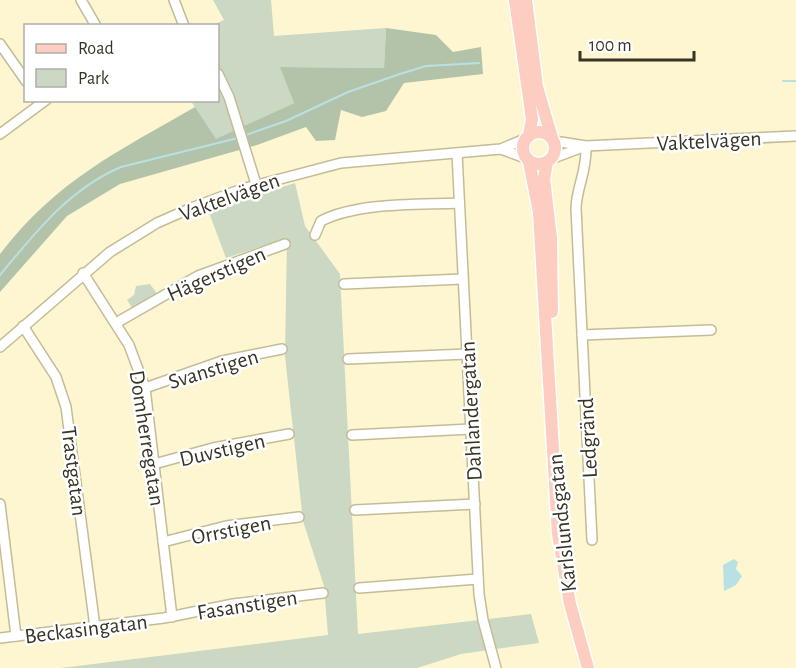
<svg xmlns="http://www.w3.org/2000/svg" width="796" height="668" font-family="'Alegreya Sans',sans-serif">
<rect width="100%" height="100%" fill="#fdf6d0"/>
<g fill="#cbd8c4">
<polygon points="213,0 271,0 274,36 386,28 384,68 281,67 294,103 215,140 191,101 218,100 218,26 213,25 224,20"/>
<polygon points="295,183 305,226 340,274 358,634 531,614 539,643 461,654 417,668 61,668 328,635 324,586 303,521 285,356 287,238 226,258 208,210"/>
<polygon points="150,284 158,295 133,309 127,300 134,295 136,286"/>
</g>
<path fill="#b3c3a9" d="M 386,28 L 436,35 L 453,52 L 481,47 L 483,74 L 404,83 L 386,111 L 362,117 L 341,110 L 335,140 L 316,141 L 306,127 L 257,145 L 120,184 L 67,216 L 0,292 L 0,254 C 57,180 117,152 195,107 L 216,139 L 294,103 L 280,67 L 384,68 Z"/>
<polygon fill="#b9e0e2" points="734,559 738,562 736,569 742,576 736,585 724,591 723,565"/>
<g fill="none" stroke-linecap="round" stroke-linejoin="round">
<g stroke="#b9e0e2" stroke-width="2">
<polyline points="783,81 796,81"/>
<polyline points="243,136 286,121 348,92 400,74 426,66 479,63"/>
<path d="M 0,275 C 35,233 69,189 121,167 L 238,138"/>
</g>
<defs>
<g id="minor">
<polyline points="81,0 96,26"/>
<polyline points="174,0 184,26"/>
<polyline points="0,44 26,81"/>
<polyline points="218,74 229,97 256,184"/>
<polyline points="0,134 46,100"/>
<polyline points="554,141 586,146 796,136"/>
<path d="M 586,146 C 587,172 577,185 576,208 L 592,540"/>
<polyline points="501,149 528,159"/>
<polyline points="457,153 479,594 483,620 496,668"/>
<polyline points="551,159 583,147"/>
<path d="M 315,235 L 321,221 C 358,202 417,205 459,203"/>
<polyline points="83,273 129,345 145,388 172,617"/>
<polyline points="344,284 463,279"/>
<polyline points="116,323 198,276 285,244"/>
<polyline points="23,326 56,377 66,407 95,627"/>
<polyline points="582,335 711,330"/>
<polyline points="0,347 110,252 157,223 191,208 242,189 341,163 501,149 527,138"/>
<polyline points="348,359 467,354"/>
<polyline points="145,388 222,361 282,349"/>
<polyline points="352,435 471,429"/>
<polyline points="154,464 213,448 289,434"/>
<polyline points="0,504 16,636"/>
<polyline points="355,510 475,504"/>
<polyline points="163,542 226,526 299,517"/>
<polyline points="359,588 478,579"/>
<polyline points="0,638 164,618 233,604 323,593"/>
</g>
<g id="major">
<polyline points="515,0 532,119 529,136"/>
<polyline points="526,0 537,87 552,138"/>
<circle cx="539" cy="148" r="16"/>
<polyline points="529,161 539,212 558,534 570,604 588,668"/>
<polyline points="547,162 544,179 551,238 552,312"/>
</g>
</defs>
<use href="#minor" stroke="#c4bc98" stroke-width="12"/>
<use href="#major" stroke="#fff" stroke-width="15"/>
<use href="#minor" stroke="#fff" stroke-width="9"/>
<use href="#major" stroke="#fccdc0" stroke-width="12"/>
</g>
<g text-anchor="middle" stroke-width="5" stroke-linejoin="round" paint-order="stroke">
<g font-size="22" fill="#373425" stroke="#fff">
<text transform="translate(709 140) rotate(-3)" y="8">Vaktelvägen</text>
<text transform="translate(229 196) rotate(-20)" y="8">Vaktelvägen</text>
<text transform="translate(216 273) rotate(-24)" y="8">Hägerstigen</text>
<text transform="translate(213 368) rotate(-17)" y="8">Svanstigen</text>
<text transform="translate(470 411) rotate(-93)" y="8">Dahlandergatan</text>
<text transform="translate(148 438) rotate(81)" y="8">Domherregatan</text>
<text transform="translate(587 438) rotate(-93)" y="8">Ledgränd</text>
<text transform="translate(222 449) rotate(-13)" y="8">Duvstigen</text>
<text transform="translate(75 471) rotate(83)" y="8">Trastgatan</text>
<text transform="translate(561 523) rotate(-96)" y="8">Karlslundsgatan</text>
<text transform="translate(231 529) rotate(-11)" y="8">Orrstigen</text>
<text transform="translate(247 604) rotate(-9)" y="8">Fasanstigen</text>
<text transform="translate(86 628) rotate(-7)" y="8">Beckasingatan</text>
</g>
</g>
<rect x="24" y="24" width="195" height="78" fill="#ffffff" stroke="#afaea8" stroke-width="1.5"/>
<rect x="36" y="44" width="30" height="9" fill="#fccdc0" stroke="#afaea8" stroke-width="1.5"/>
<text x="78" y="54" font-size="18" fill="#373425">Road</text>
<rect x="36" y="69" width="30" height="18" fill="#cbd8c4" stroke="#afaea8" stroke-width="1.5"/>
<text x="78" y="84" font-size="18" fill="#373425">Park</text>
<path d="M580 51v9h114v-9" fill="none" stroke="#373425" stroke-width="3"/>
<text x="589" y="51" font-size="18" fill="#373425" stroke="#ffffff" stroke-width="4.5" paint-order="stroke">100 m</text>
</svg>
